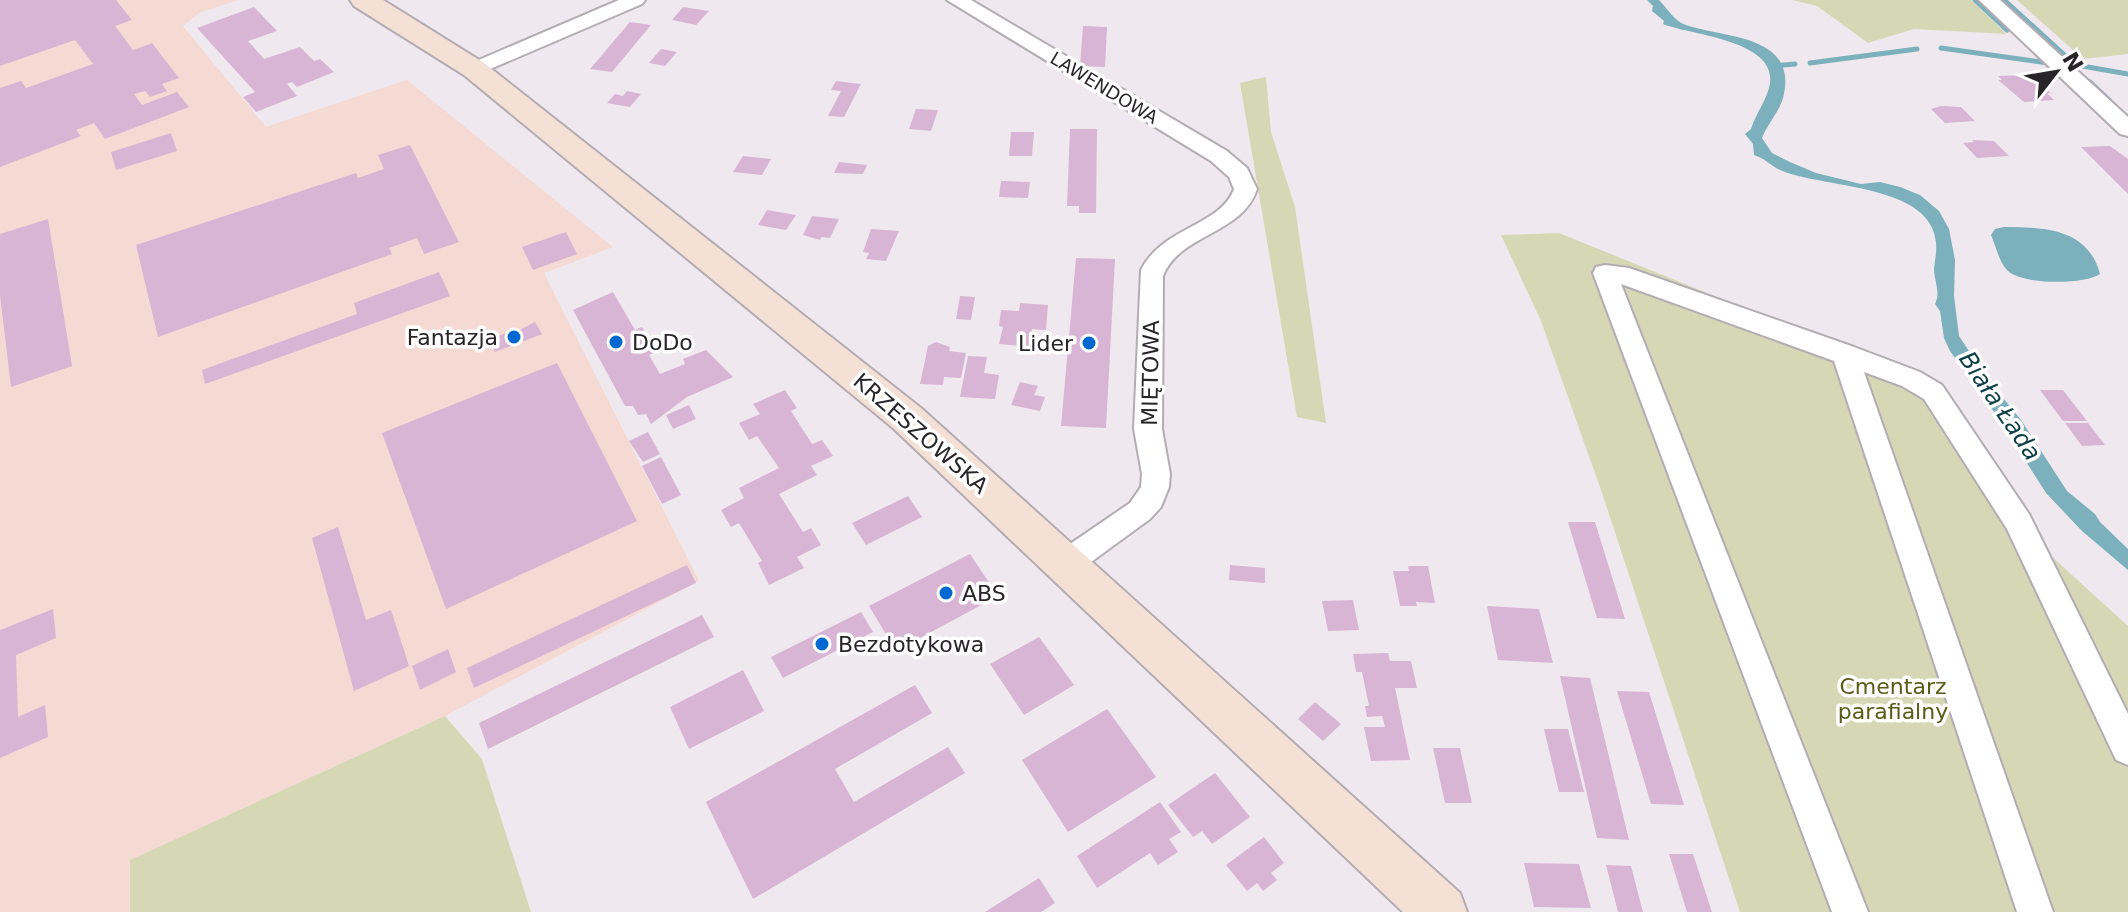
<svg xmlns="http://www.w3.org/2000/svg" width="2128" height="912" font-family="'DejaVu Sans',sans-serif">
<rect width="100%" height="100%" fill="#f0e8ef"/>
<polygon fill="#f4dad3" points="0,0 239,0 199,13 183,26 266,127 407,80 613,247 544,273 699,581 445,716 131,860 130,912 0,912"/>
<g fill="#d6d8b5">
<polygon points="1792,0 1971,0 2007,34 1914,29 1868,43 1817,6"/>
<polygon points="2017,0 2128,0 2128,54 2083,59"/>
<polygon points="1266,77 1271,132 1295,207 1326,423 1297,417 1240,83"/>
<polygon points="1559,233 1934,385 2050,555 2128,626 2128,912 1740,912 1601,490 1541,321 1501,235"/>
<polygon points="445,716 482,759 531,912 130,912 130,860"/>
</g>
<g fill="#7bb0bc">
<path d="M 1647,0 L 1659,0 C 1668,9 1674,21 1686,25 C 1723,38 1796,34 1784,94 C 1781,110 1768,123 1762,138 L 1772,153 L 1790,162 L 1816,173 L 1861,184 L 1880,182 L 1900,187 L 1920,195 L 1939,211 L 1949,229 L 1955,260 L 1954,296 L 1959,336 L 1987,378 L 2021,420 L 2067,491 L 2095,514 L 2100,522 L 2128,549 L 2128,570 L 2082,531 L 2046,493 L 1997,416 L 1950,351 L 1944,338 L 1940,311 L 1935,304 C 1941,292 1934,281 1934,268 C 1935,260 1937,251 1936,243 C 1932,185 1828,188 1785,172 C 1772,168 1767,159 1754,155 L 1753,144 L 1745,134 L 1751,129 C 1756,113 1768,98 1770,83 C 1776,40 1690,35 1663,24 L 1664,21 L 1652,11 L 1653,6 Z"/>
<path d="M 2004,227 C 2043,227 2088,228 2100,274 C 2085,285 2020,285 2007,270 C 1999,262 1996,246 1991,235 L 1995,229 Z"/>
</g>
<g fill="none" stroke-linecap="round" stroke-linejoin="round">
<g stroke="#7bb0bc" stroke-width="5">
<polyline points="1975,0 2007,30"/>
<polyline points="2004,0 2070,60 2075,71"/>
<polyline points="1941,48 2048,63"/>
<polyline points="1810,63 1917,49"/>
<polyline points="2071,64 2128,74"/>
<polyline points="1773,66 1795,64"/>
<polyline points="2090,82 2109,100"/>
</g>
</g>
<g fill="#d8b5d5">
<polygon points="0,0 116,0 132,20 115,26 133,50 152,43 179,78 162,84 167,91 150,97 145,91 134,94 142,105 177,92 189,107 105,139 94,123 76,130 81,136 0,167 0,88 21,81 26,88 93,64 75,40 0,66"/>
<polygon points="254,7 277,31 248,41 264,59 300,47 314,61 320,59 334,72 297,87 292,82 287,84 297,96 256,112 243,97 255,92 197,28"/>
<polygon points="683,7 709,11 696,25 672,20"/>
<polygon points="630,22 651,25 612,72 590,69"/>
<polygon points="1083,26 1107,27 1105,67 1080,66"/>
<polygon points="661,49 677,52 665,66 649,63"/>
<polygon points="2028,75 2051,93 2047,93 2054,100 2024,102 1998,80 2002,80 1998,76"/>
<polygon points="836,81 861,84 844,117 828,116 841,91 831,90"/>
<polygon points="627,91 641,94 630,107 607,103 615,94 623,96"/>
<polygon points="1941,106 1961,107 1975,121 1945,123 1931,109"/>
<polygon points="916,109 938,110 931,131 909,129"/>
<polygon points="1070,129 1097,129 1096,213 1079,213 1079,206 1067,206"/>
<polygon points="1011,132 1034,132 1032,156 1009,156"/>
<polygon points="171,133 177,151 116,170 111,152"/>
<polygon points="1972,140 1994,141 2009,156 1977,158 1963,143 1974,142"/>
<polygon points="410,145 459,242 424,254 417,238 389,248 392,254 158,337 136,245 356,173 358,178 384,169 378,155"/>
<polygon points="2110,146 2128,159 2128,194 2081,147"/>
<polygon points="743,156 771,159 762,175 733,172"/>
<polygon points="839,162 867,165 863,174 834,173"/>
<polygon points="1001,181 1030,182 1028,198 999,197"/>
<polygon points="767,210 796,215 786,230 758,225"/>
<polygon points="812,216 839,219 830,238 821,237 820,240 803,235"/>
<polygon points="48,219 72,366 11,387 0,295 0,234"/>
<polygon points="871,229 899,231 886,261 866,259 869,253 863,252"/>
<polygon points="566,232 577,254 533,270 522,247"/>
<polygon points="1076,258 1115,259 1106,428 1061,426"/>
<polygon points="439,272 450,296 205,384 202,370 357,314 354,303"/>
<polygon points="613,292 635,330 642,327 656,352 649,355 660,374 685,364 683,359 706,350 733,377 687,397 651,424 646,414 638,415 633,406 625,406 573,310"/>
<polygon points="960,296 975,297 971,320 956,319"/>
<polygon points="1020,303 1048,305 1046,330 1032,329 1030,347 999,344 1003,327 999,326 1001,310 1019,311"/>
<polygon points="535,322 542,334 495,352 489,340 508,332 510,335"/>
<polygon points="936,342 950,347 949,351 966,353 961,378 944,377 943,385 920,384 928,346"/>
<polygon points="968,356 987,357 984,373 999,375 995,399 960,397"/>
<polygon points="557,363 637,521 446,609 382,433"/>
<polygon points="1020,382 1038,386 1034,395 1045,397 1040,411 1011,405"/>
<polygon points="785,390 797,408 791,411 812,444 822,440 833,456 811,466 817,475 779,494 803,532 811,528 821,545 797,557 804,568 769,585 758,563 762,561 739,523 731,527 721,510 744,498 739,488 779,468 757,436 749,440 739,423 760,414 753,404"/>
<polygon points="2040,390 2063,390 2087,421 2063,421"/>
<polygon points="689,405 696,419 673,429 666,415"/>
<polygon points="2065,423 2088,423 2105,445 2082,446"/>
<polygon points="648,432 660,454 643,462 629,441"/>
<polygon points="661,457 681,495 662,504 642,466"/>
<polygon points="908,496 922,517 866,545 852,523"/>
<polygon points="1568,522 1595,522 1625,619 1597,618"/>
<polygon points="338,527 366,620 391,610 409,666 354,691 312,538"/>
<polygon points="970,554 998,596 896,651 869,606"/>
<polygon points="687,565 696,583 474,688 467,668"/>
<polygon points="1230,565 1265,568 1265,583 1229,580"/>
<polygon points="1408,566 1428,566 1435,603 1416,602 1417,606 1400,606 1393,571 1409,571"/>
<polygon points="1353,600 1359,630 1328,631 1322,601"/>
<polygon points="1487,606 1539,609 1553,663 1498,660"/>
<polygon points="53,609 56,638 16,655 18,717 45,705 48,737 0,758 0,630"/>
<polygon points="861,612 873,632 783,678 771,657"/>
<polygon points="702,615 714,637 488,749 479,723"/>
<polygon points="1039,637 1074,685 1024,715 990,664"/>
<polygon points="448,649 456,672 420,690 412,666"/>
<polygon points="1388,653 1390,661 1411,661 1417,688 1395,688 1410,760 1371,761 1364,727 1385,727 1382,716 1367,717 1365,706 1369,706 1362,672 1356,672 1353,654"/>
<polygon points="743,670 764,711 689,749 670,707"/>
<polygon points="1560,676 1590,678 1629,840 1597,838"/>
<polygon points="915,685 932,713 835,769 854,802 948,747 965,773 753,899 706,802"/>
<polygon points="1617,691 1649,692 1684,805 1651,804"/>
<polygon points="1315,702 1341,724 1323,741 1298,719"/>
<polygon points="1107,709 1156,777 1068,832 1022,760"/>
<polygon points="1544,729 1568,729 1584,792 1559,792"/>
<polygon points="1433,748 1460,748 1472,803 1445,803"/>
<polygon points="1215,773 1250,817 1212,844 1202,831 1193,837 1168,805"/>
<polygon points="1160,802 1181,832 1169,839 1178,852 1158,865 1150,853 1097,888 1077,856"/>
<polygon points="1264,837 1284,863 1271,873 1277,880 1263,891 1257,883 1247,891 1226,865"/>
<polygon points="1669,854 1693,854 1712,912 1687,912"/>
<polygon points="1524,863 1579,864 1591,908 1534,907"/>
<polygon points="1606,865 1631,866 1643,912 1618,912"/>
<polygon points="1039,878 1055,903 1041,912 985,912"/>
</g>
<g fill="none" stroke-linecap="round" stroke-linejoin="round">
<defs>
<g id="street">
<polygon points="619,0 645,0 642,4 481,73 467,73 464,69 467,65"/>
<path d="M 947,0 L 971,0 L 1227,151 L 1247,168 L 1257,189 C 1242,235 1180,233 1163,276 L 1162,429 L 1170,474 L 1169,487 L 1161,507 L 1150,519 L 1076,573 L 1065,577 L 1054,573 L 1050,564 L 1054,555 L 1130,503 L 1141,487 L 1142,474 L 1134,429 L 1141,270 C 1162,227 1221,226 1234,189 L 1229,177 L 1211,161 Z"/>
<polygon points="1979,0 2000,0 2128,117 2128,136 2120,134"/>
<polygon points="1605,265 1629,268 1854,347 1920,372 1942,385 2029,514 2128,714 2128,765 2116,760 2007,529 1924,399 1902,386 1864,372 2053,912 2017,912 1834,361 1621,284 1868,912 1832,912 1593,273 1596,267"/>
</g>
<polygon id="secondary" points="350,0 383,0 484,63 921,408 1460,893 1467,912 1403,912 893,428 464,75 354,6"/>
</defs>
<use href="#street" stroke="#b4acb3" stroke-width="4"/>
<use href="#secondary" stroke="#b4acb3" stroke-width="4"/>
<use href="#street" fill="#fff" fill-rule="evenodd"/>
<use href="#secondary" fill="#f5e0d6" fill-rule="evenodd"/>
</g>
<g fill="#0068d0" stroke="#fff" stroke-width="3">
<circle cx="514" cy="337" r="8"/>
<circle cx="616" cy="342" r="8"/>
<circle cx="1089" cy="343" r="8"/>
<circle cx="946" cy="593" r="8"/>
<circle cx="822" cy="644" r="8"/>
</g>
<g text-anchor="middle" stroke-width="7" stroke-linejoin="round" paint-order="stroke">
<g font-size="18" fill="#282528" stroke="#fff">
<text transform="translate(1104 88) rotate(31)" y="6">LAWENDOWA</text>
</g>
<g font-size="22" fill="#282528" stroke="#fff" text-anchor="start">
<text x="498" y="345" text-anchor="end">Fantazja</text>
<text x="632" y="350">DoDo</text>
<text x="1073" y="351" text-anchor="end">Lider</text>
<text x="962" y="601">ABS</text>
<text x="838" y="652">Bezdotykowa</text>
</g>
<g font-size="22" fill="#282528" stroke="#fff">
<text transform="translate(1150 373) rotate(-89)" y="8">MIĘTOWA</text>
<text transform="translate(921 433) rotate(41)" y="8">KRZESZOWSKA</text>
</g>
<g font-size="22" fill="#595b16" stroke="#fff">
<text x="1893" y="694">Cmentarz<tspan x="1893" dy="25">parafialny</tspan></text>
</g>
<g font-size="24" font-style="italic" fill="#0f404a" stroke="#fff">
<text transform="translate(2000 406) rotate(56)" y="8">Biała Łada</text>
</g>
</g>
<g transform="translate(2056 72) rotate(59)" stroke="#ffffff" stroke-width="6" paint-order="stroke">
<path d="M0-6L14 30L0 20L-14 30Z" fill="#282528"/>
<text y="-12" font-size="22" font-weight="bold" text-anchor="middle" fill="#282528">N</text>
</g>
</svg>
